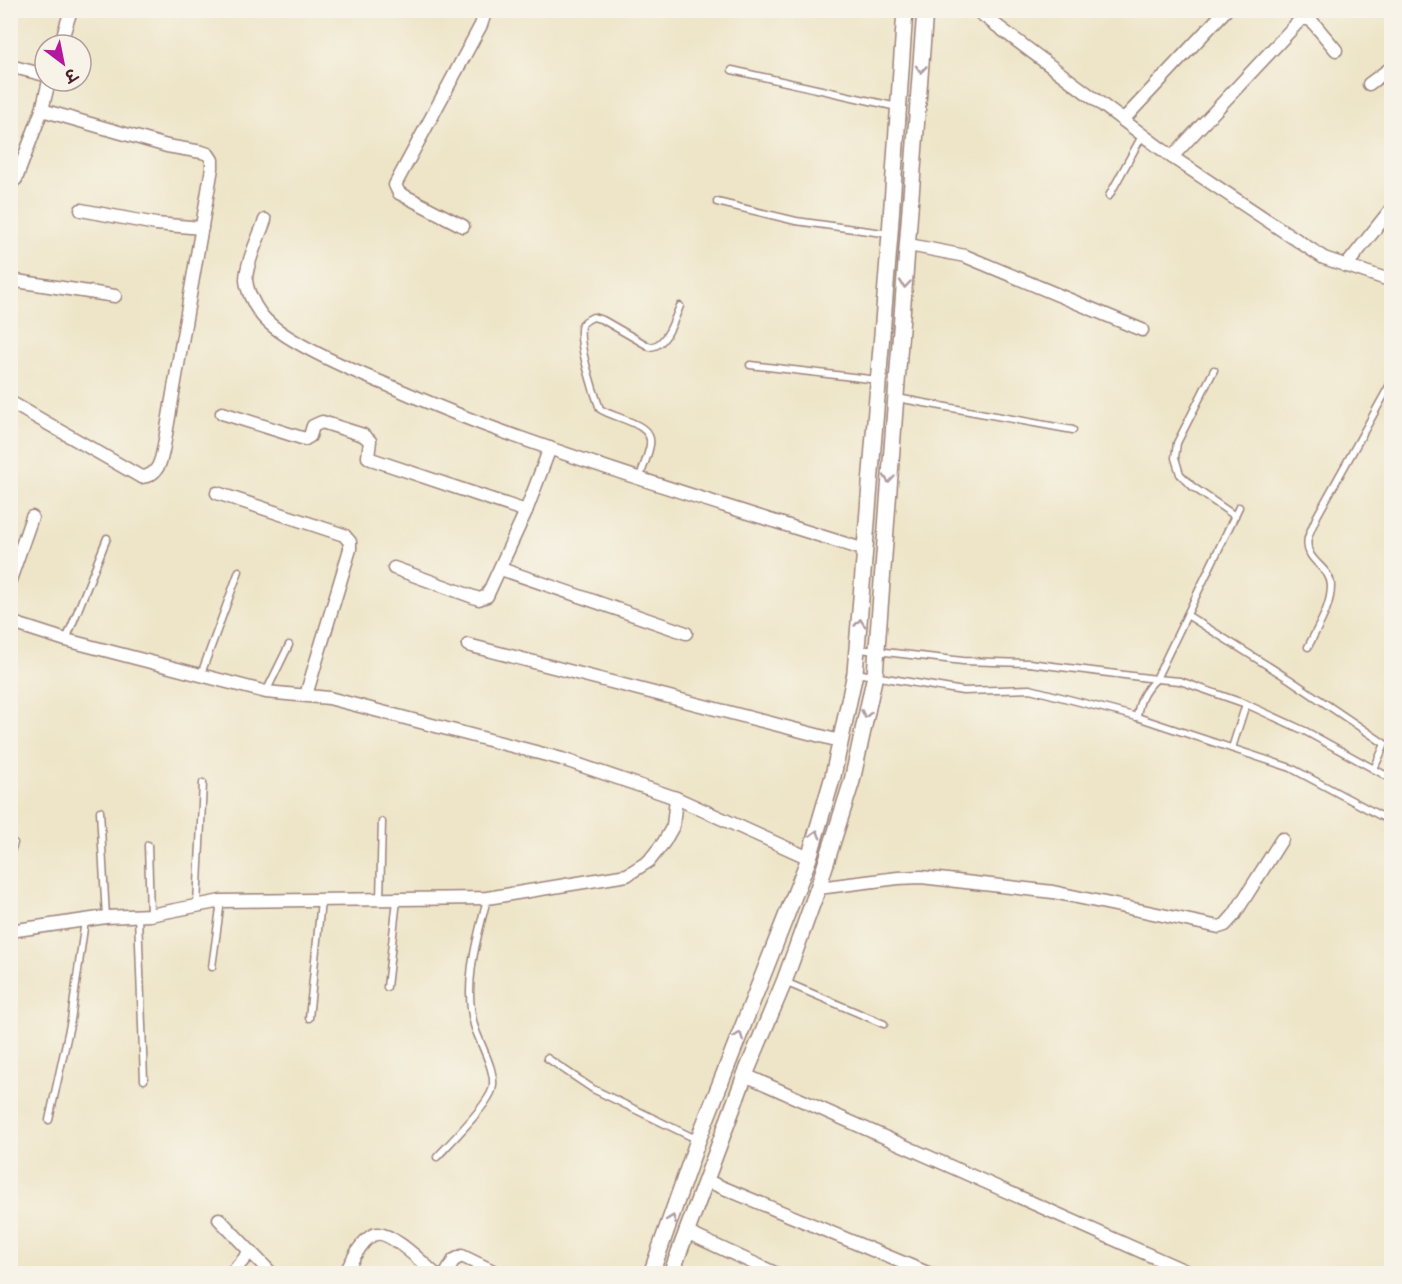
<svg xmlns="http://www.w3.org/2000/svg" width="1402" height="1284" font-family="'Patrick Hand','Playpen Sans Deva',sans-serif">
<rect width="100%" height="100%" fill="#f7f3e8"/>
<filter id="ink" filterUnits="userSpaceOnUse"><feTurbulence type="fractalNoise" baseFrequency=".0167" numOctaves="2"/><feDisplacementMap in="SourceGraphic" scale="12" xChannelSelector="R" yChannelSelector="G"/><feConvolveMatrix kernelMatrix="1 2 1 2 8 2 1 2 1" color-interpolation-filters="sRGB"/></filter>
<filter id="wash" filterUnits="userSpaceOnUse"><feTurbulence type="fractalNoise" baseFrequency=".008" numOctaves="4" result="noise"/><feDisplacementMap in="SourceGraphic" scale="24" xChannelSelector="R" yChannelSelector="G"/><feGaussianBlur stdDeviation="1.35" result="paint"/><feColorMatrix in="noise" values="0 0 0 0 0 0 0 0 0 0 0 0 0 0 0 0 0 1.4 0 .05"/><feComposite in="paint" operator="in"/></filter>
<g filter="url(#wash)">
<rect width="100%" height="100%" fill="#eee5c8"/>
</g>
<g filter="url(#ink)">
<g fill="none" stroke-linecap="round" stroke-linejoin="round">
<defs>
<g id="service">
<polyline points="732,70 897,107"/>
<polyline points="1109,196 1142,136"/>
<polyline points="717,202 796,221 890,234"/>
<polyline points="750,365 878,380"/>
<polyline points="1214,370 1177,443 1175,458 1180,474 1193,487 1235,516"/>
<polyline points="897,398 1073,430"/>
<path d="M 640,477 C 643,467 648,456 650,445 C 654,423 615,419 600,409 C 594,393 576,339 582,325 C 584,321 589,319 593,317 L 603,320 L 650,347 C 667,346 674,319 680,306"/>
<polyline points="1187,615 1289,679 1385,744 1374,769"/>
<polyline points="66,640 107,538"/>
<path d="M 1308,647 C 1317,628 1331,608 1331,586 C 1331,566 1303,562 1308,538 C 1310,531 1314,523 1317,516 L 1392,381"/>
<polyline points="859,649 963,661 1029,663 1156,679 1180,681 1246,704 1305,731 1392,779"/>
<polyline points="856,673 963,691 1030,689 1137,717 1291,768 1392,822"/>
<polyline points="201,674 239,571"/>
<polyline points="266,692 289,645"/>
<path d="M 1137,717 C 1139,700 1144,691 1156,679 L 1239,507"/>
<polyline points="1232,748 1246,704"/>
<polyline points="100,811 106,917"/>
<polyline points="148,845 150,915"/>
<polyline points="10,854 14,843"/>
<polyline points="380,899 382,822"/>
<polyline points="197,905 203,783"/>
<polyline points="138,916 144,1080"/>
<polyline points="212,967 221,901"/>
<polyline points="785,982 884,1024"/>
<polyline points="387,987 397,900"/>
<polyline points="309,1018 321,901"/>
<polyline points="547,1058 593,1089 698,1140"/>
<polyline points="49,1120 71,1020 85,921"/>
<path d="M 437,1157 C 450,1143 487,1106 492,1090 C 498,1073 479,1043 474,1025 C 463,983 477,939 487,899"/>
</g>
<g id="minor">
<polyline points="976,10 1172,157 1324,258 1392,281"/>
<polyline points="60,45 71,10"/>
<polyline points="10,66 45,75"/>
<polyline points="1369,84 1392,67"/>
<polyline points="1123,120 1226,10"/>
<polyline points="1172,157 1301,19 1310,19 1336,50"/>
<polyline points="10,184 16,179 42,110 49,81"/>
<polyline points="81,210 156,224 202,228"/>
<path d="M 265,220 C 259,237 246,263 246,280 C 247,291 254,305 260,313 C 278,340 358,373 390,386 C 420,399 451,412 482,424 C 608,471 737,509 865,550"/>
<polyline points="463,226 399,193 395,185 481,25 486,10"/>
<polyline points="909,245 965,256 1142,330"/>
<polyline points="1346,266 1392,208"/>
<polyline points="10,280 115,296"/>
<path d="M 10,402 L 141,477 C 161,476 162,455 165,440 L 212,168 L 212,160 L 208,154 L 202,152 L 167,146 L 42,110"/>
<polyline points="222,413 305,439 310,436 313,426 322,422 363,435 370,441 368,457 371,459 526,511"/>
<polyline points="217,493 344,535 350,542 350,549 306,695"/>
<polyline points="394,568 479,599 487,596 526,511 550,448"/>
<polyline points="501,569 686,633"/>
<polyline points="10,580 32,517"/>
<polyline points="10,622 66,640 266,692 329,698 562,759 676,798 809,858"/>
<polyline points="468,645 840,741"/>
<polyline points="818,888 898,878 921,877 1053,892 1219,927 1225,925 1234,915 1282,839"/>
<polyline points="10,931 106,917 150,915 221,901 487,898 627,875 649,861 664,842 673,826 676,798"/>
<polyline points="745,1075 1192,1274"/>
<polyline points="707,1181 930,1274"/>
<polyline points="219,1219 272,1274"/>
<polyline points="686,1232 777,1274"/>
<polyline points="231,1274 250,1252"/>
<path d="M 345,1274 C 352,1261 360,1242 373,1235 C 387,1227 424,1264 435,1274"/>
<polyline points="446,1274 454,1260 462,1256 499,1274"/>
</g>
<g id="tertiary">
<polyline points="651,1274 698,1140 809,858 833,776 855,673 890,234 905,10"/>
<polyline points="671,1274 745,1075 784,982 818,888 852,781 875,675 925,10"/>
</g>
</defs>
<use href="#service" stroke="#9c827a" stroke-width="9"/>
<use href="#minor" stroke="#9c827a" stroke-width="15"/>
<use href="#tertiary" stroke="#9c827a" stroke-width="18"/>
<use href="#service" stroke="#fff" stroke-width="6"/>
<use href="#minor" stroke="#fff" stroke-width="12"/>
<use href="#tertiary" stroke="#fff" stroke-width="15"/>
</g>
<defs><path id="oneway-chevron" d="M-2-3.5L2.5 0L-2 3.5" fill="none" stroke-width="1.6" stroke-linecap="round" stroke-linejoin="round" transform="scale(1.5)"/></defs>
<g stroke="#ae9aa0">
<use href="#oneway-chevron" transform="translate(921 69) rotate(94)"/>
<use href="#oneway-chevron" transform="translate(905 284) rotate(95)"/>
<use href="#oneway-chevron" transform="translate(889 479) rotate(95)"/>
<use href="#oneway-chevron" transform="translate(860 623) rotate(-86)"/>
<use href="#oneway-chevron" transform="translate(866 714) rotate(102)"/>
<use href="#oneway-chevron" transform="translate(816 834) rotate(-74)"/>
<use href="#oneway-chevron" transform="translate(739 1036) rotate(-69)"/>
<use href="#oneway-chevron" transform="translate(672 1219) rotate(-70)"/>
</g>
</g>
<rect width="1402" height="1284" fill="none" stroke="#f7f3e8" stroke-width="36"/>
<g transform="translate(63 63) rotate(148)"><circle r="28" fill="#f7f3e8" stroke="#b29e9c" stroke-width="1.5"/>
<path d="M0-4.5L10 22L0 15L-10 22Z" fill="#b5179e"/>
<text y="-9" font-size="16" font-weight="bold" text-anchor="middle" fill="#4a1f2b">उ</text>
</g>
</svg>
